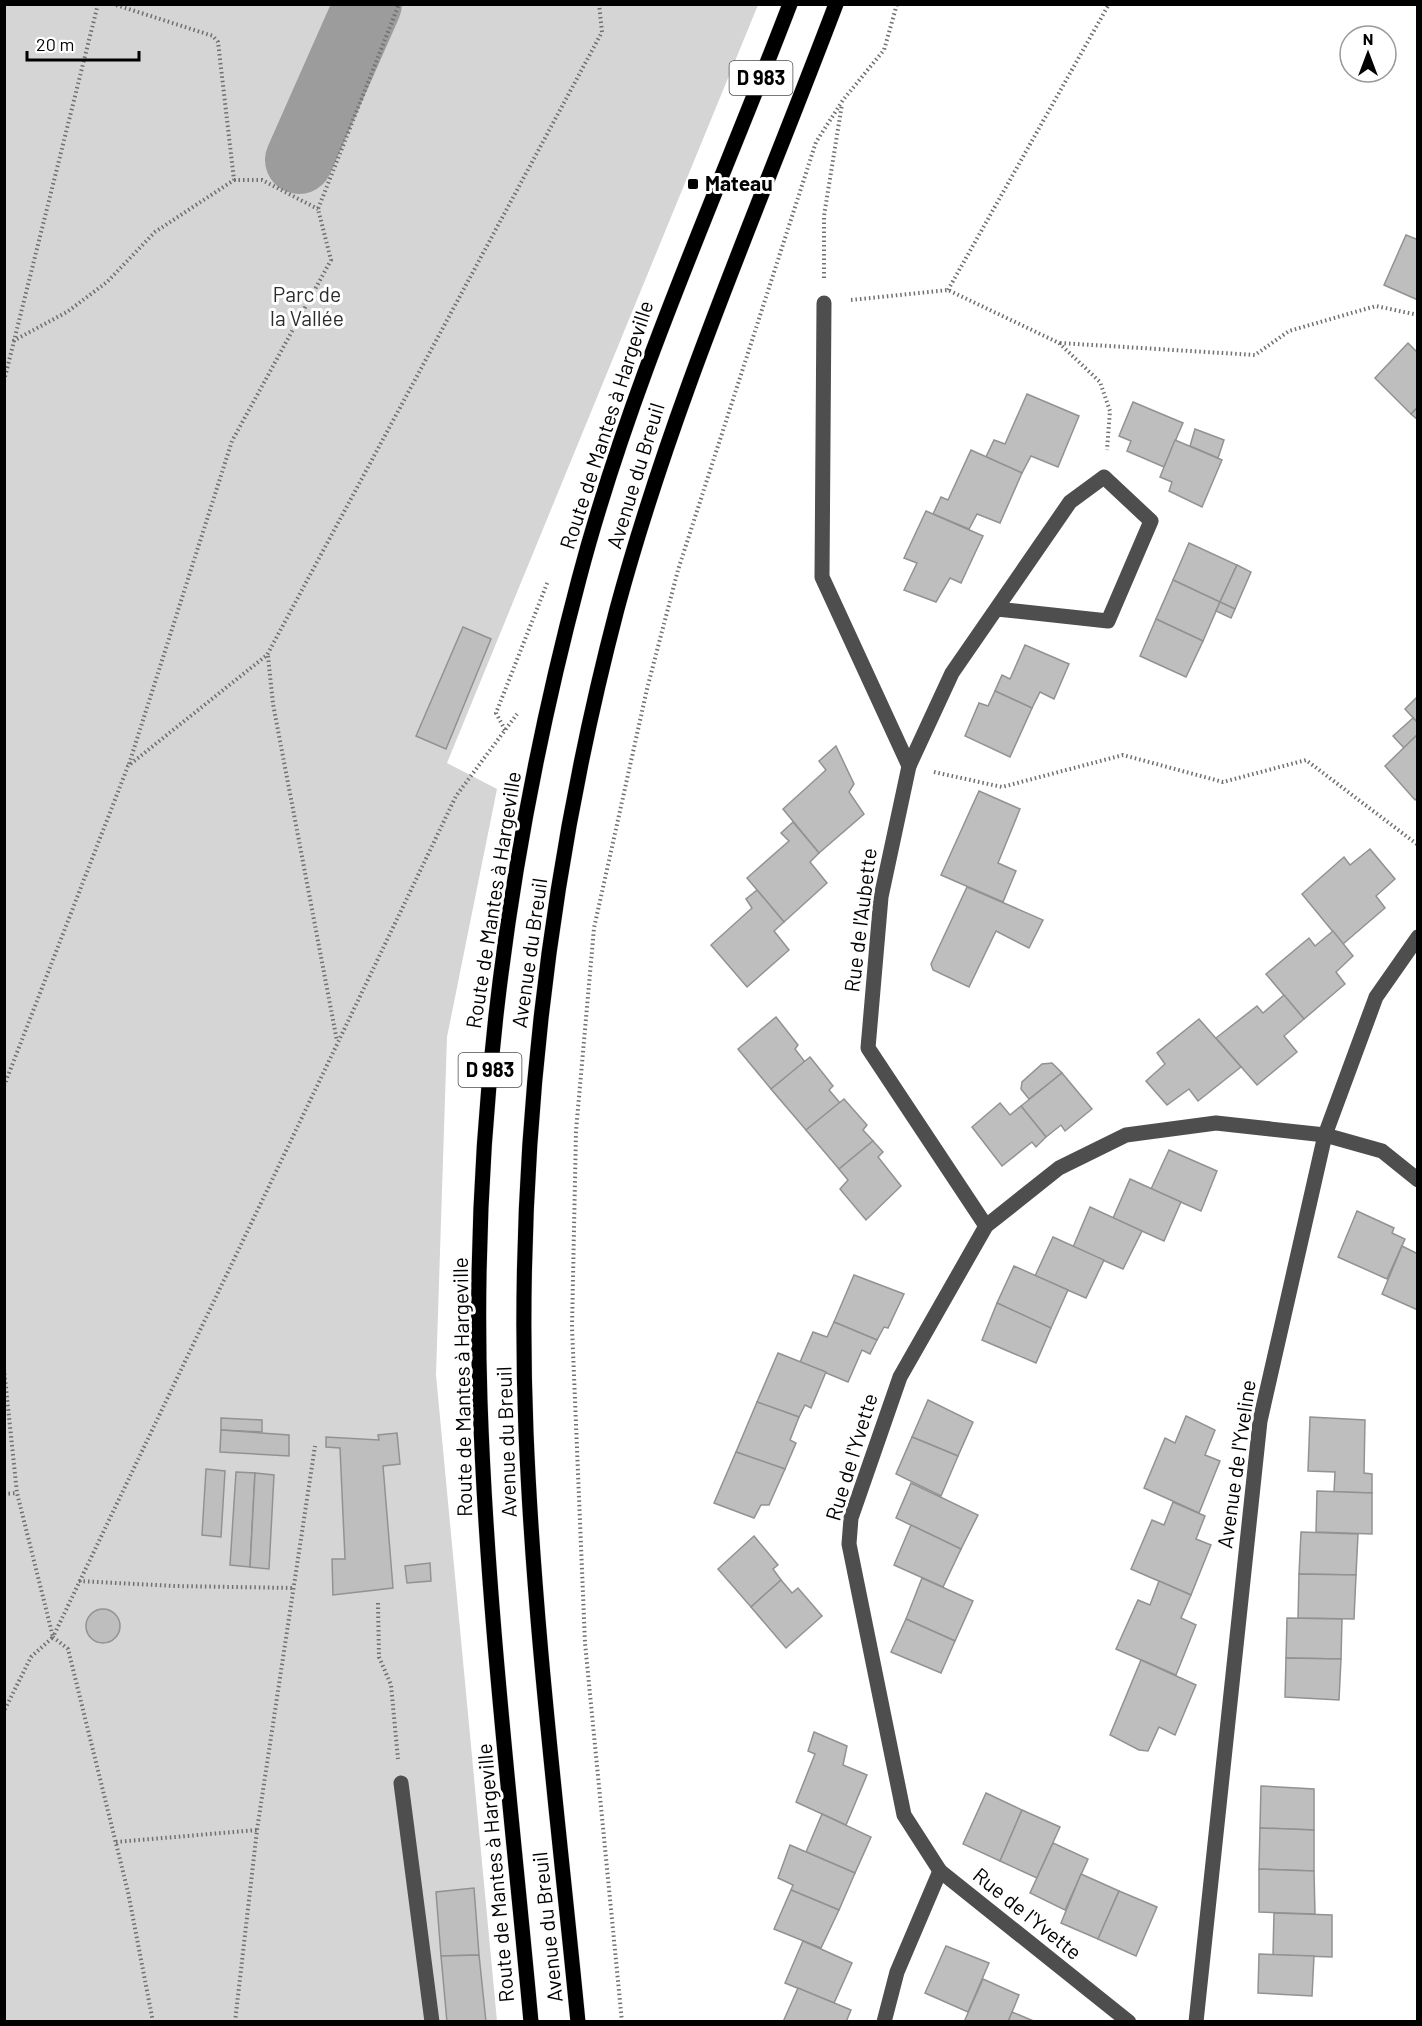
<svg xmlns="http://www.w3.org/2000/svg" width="1422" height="2026" font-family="Barlow,sans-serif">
<rect width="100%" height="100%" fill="#fff"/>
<polygon fill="#d5d5d5" points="5,5 758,5 447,763 497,789 447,1037 436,1375 497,2021 5,2022"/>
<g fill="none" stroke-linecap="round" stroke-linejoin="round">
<polyline stroke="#9c9c9c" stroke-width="68" points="299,160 368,4"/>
</g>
<g fill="#bebebe" stroke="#929292" stroke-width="1.5">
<polygon points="1406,235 1416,239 1418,235 1418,300 1384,285"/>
<polygon points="1408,343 1418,353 1418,407 1411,414 1375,378"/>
<polygon points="1027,394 1079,416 1058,467 1031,456 1022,473 986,457 994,440 1005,444"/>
<polygon points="1133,402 1183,423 1164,467 1127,451 1131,441 1119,436"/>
<polygon points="1418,407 1418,420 1411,414"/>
<polygon points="1195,429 1224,440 1218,458 1190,446"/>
<polygon points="1175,440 1222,460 1202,507 1169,491 1172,482 1160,477"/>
<polygon points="971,450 1022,473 1000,523 977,514 969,529 933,514 941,497 948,500"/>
<polygon points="926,511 983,536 961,583 950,578 936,602 904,590 917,563 904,558"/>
<polygon points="1189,543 1237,565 1220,602 1173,580"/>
<polygon points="1237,565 1251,572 1235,609 1220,602"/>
<polygon points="1173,580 1220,602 1203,641 1156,619"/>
<polygon points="1220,602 1235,609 1231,618 1216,611"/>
<polygon points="1156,619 1203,641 1186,677 1140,656"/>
<polygon points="463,627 491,639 446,749 416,736"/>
<polygon points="1025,645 1069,664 1054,699 1040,692 1032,708 995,691 1002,675 1010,679"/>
<polygon points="995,691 1032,708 1010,757 965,736 979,703 988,706"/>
<polygon points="1418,696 1418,723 1405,709"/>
<polygon points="1413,718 1418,723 1418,734 1404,748 1393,736"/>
<polygon points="1418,734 1418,797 1415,800 1385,766"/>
<polygon points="836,746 854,784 849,792 864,814 819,853 783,809 826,770 819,761"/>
<polygon points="979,791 1020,809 998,863 1016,871 1003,902 941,875"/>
<polygon points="793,822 819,853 810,862 827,883 784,922 747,878 789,841 781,833"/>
<polygon points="1370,849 1395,879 1376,896 1385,908 1343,944 1302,894 1344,857 1350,865"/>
<polygon points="967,887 1043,920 1029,948 996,931 969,987 933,970 931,964"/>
<polygon points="757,890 784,922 774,931 789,950 747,987 711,945 752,908 746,899"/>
<polygon points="1333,931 1353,956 1336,972 1345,984 1304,1019 1266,974 1309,938 1315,946"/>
<polygon points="1284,995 1304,1019 1284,1036 1297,1052 1257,1085 1216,1038 1257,1006 1263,1013"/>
<polygon points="776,1017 798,1045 795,1049 805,1062 771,1089 738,1049"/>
<polygon points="1199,1019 1241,1067 1198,1101 1189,1089 1167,1105 1146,1081 1165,1064 1157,1053"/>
<polygon points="810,1057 833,1086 829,1090 840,1103 806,1130 771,1089"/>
<polygon points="1052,1063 1062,1073 1029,1099 1021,1089 1022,1082 1042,1064"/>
<polygon points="1062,1073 1092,1109 1065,1131 1061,1125 1046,1137 1021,1106"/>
<polygon points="844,1099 867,1125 863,1130 873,1141 839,1169 806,1130"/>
<polygon points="1000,1103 1010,1115 1021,1106 1046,1137 1036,1147 1032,1142 1002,1166 972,1127"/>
<polygon points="873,1141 883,1152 878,1157 901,1186 866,1220 840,1189 848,1180 839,1169"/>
<polygon points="1169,1150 1217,1171 1201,1211 1151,1189"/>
<polygon points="1130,1179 1181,1202 1164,1241 1113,1218"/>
<polygon points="1090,1207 1142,1231 1123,1269 1073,1247"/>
<polygon points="1357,1211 1394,1228 1392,1233 1405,1239 1387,1279 1338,1257"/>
<polygon points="1053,1237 1104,1260 1086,1298 1035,1276"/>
<polygon points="1402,1246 1418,1254 1418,1310 1382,1294"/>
<polygon points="1014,1266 1068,1290 1051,1328 997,1303"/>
<polygon points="854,1275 904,1294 888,1328 884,1327 877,1340 834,1322"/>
<polygon points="997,1303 1051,1328 1036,1363 982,1340"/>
<polygon points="834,1322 877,1340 870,1354 862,1350 848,1382 800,1362 813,1332 827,1337"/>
<polygon points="778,1353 826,1372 811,1408 805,1405 799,1417 757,1402"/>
<polygon points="928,1400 973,1422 958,1456 912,1437"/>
<polygon points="757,1402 799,1417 790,1440 796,1443 785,1469 736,1452"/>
<polygon points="1186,1416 1215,1430 1205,1455 1220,1461 1199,1513 1144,1488 1165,1438 1175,1443"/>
<polygon points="1310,1417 1365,1420 1364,1473 1372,1474 1372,1493 1334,1492 1335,1472 1308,1471"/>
<polygon points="221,1418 262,1420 262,1432 221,1430"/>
<polygon points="221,1430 289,1435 289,1456 220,1452"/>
<polygon points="397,1433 400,1464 383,1466 393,1588 333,1595 332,1559 345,1559 340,1448 326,1447 326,1437 379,1440 378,1435"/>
<polygon points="912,1437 958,1456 941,1496 896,1474"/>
<polygon points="736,1452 785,1469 769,1505 761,1505 754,1518 714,1503"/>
<polygon points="206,1469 225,1471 221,1537 202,1535"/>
<polygon points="236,1472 255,1473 250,1567 230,1565"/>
<polygon points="255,1473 274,1475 269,1569 250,1567"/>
<polygon points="911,1483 978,1515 961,1549 896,1518"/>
<polygon points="1317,1491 1372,1493 1372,1534 1316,1532"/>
<polygon points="1173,1502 1205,1516 1196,1539 1211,1545 1191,1595 1131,1569 1152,1520 1164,1525"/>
<polygon points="911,1525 961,1549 943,1587 894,1565"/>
<polygon points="1301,1532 1358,1534 1356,1575 1299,1574"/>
<polygon points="754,1536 778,1565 773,1569 781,1580 751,1607 718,1569"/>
<polygon points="430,1563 431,1581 407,1583 405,1566"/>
<polygon points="1299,1574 1356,1575 1354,1619 1298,1618"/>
<polygon points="922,1578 973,1601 955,1641 906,1619"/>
<polygon points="781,1580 792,1593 798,1588 822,1616 786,1648 751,1607"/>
<polygon points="1159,1581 1191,1595 1181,1618 1196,1625 1176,1675 1116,1649 1138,1600 1150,1605"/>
<circle cx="103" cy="1626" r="17"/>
<polygon points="1287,1618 1342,1619 1341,1659 1286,1658"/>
<polygon points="906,1619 955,1641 941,1673 891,1652"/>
<polygon points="1286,1658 1341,1659 1339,1700 1285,1697"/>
<polygon points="1141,1660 1196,1685 1175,1735 1159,1727 1148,1751 1139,1750 1110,1735"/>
<polygon points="814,1732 847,1746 843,1765 867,1775 846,1825 796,1802 815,1754 808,1751"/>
<polygon points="1261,1786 1314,1789 1314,1830 1260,1828"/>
<polygon points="986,1793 1022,1810 1000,1861 963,1844"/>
<polygon points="1022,1810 1060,1827 1037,1878 1000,1861"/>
<polygon points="822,1814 871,1837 855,1873 806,1852"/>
<polygon points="1260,1828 1314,1830 1314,1871 1259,1869"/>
<polygon points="1053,1843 1088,1859 1065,1910 1030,1893"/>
<polygon points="790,1845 855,1873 839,1910 791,1890 793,1885 778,1878"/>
<polygon points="1259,1869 1314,1871 1315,1914 1259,1912"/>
<polygon points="1081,1874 1119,1891 1098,1939 1061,1923"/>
<polygon points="474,1888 479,1955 441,1956 436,1892"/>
<polygon points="791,1890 839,1910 821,1948 774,1929"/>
<polygon points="1119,1891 1157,1907 1136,1956 1098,1939"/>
<polygon points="1274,1913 1332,1915 1332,1957 1273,1955"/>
<polygon points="803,1941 852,1963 834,2003 785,1983"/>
<polygon points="946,1946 989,1963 968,2012 925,1993"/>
<polygon points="1259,1954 1314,1956 1312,1996 1258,1993"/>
<polygon points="479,1955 486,2022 447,2022 441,1956"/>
<polygon points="983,1979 1019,1995 1008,2022 964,2022"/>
<polygon points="798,1988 851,2010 846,2022 783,2022"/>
<polygon points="1012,2012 1036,2022 1008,2022"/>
</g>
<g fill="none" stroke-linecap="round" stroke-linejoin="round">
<defs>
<g id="major">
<path d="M 531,2022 C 512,1815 487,1608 480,1401 C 471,1124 508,847 579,579 C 631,381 717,195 790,4"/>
<path d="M 578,2022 C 559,1826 534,1629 526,1432 C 515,1157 547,876 617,609 C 673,401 760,205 836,4"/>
</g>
</defs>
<use href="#major" stroke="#dbdbdb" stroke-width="16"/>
<g stroke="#707070" stroke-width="4" stroke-dasharray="1.5 3" stroke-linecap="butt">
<polyline points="234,180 262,180 318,209"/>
<polyline points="824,278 824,216 842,104"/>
<polyline points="948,290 1109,4"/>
<polyline points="851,300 948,290 1059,343 1100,382 1110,411 1107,450"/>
<polyline points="13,341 67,312 107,282 155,232 234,180 218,42 213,36 113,4"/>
<polyline points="1060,343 1255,355 1289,331 1376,306 1418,315"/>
<polyline points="4,381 98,4"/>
<polyline points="268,656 273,704 337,1041"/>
<polyline points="505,730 496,713 548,581"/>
<polyline points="129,764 232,441 331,260 318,209 399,4"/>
<polyline points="934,772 1002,787 1123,755 1223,782 1306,760 1418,845"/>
<polyline points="4,1086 128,766 267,655 602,32 599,4"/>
<polyline points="4,1369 17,1493 53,1637 31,1657 4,1711"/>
<polyline points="4,1494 17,1493"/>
<polyline points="79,1581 174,1586 294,1588"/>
<polyline points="378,1603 379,1657 391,1685 398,1759"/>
<polyline points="116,1842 257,1830"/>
<polyline points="153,2022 128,1892 68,1649 53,1637 456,796 517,714"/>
<polyline points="235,2022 257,1830 315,1446"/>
<polyline points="622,2022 585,1643 572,1327 576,1131 594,928 647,689 678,570 816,142 843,100 884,50 897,4"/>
</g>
<g stroke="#4e4e4e" stroke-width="15">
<polyline points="824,303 822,577 909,766"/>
<polyline points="986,1226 868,1048 881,897 909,766 952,673 1070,502 1104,477 1151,521 1108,621 997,609"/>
<polyline points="401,1783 432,2022"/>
<polyline points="884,2022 897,1972 940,1871"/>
<polyline points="1129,2022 940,1871 904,1815 849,1544 851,1518 900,1377 986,1226 1059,1168 1126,1135 1216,1123 1325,1135 1382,1151 1418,1180"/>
<polyline points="1196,2022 1260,1421 1325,1135 1376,997 1418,937"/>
</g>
<use href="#major" stroke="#000" stroke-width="15"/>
</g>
<rect fill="#000" stroke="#fff" stroke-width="2" x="687" y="178" width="12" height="12" rx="3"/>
<g text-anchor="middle" stroke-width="6" stroke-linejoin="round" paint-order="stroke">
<g fill="#fff" stroke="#4c4c4c" stroke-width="1.5">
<rect x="729.5" y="61" width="63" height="34" rx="4.5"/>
<rect x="458.5" y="1053" width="63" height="34" rx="4.5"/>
</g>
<g font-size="20" font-weight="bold" fill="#000">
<text x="761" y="85">D 983</text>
<text x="490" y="1077">D 983</text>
</g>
<g font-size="21" font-weight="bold" fill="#000" stroke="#fff" text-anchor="start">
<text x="705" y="191">Mateau</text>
</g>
<g font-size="21" fill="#2c2c2c" stroke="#fff">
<text x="307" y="302">Parc de<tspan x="307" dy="24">la Vallée</tspan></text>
</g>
<g font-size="21" fill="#000" stroke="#fff">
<text transform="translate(607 425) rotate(-72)" y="7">Route de Mantes à Hargeville</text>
<text transform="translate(636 476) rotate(-73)" y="7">Avenue du Breuil</text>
<text transform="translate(494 900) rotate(-81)" y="7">Route de Mantes à Hargeville</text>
<text transform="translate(861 920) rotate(-83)" y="7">Rue de l'Aubette</text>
<text transform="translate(530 953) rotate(-82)" y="7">Avenue du Breuil</text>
<text transform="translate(463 1387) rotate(-91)" y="7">Route de Mantes à Hargeville</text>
<text transform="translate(507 1442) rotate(-92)" y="7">Avenue du Breuil</text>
<text transform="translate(852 1457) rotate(-73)" y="7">Rue de l'Yvette</text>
<text transform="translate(1237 1464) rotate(-82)" y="7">Avenue de l'Yveline</text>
<text transform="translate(496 1873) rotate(-95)" y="7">Route de Mantes à Hargeville</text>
<text transform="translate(1027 1914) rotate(39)" y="7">Rue de l'Yvette</text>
<text transform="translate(548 1927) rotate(-96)" y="7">Avenue du Breuil</text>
</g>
</g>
<rect width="1422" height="2026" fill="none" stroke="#000000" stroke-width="12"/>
<g transform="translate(1368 54)"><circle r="28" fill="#ffffff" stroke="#999999" stroke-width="1.5"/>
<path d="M0-4.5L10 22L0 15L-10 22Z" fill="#000000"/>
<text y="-9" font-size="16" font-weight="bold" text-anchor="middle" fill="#000000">N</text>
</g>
<path d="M27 51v9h112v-9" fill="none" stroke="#000000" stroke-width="3"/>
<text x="36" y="51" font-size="18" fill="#000000" stroke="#ffffff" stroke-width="4.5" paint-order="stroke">20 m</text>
</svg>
